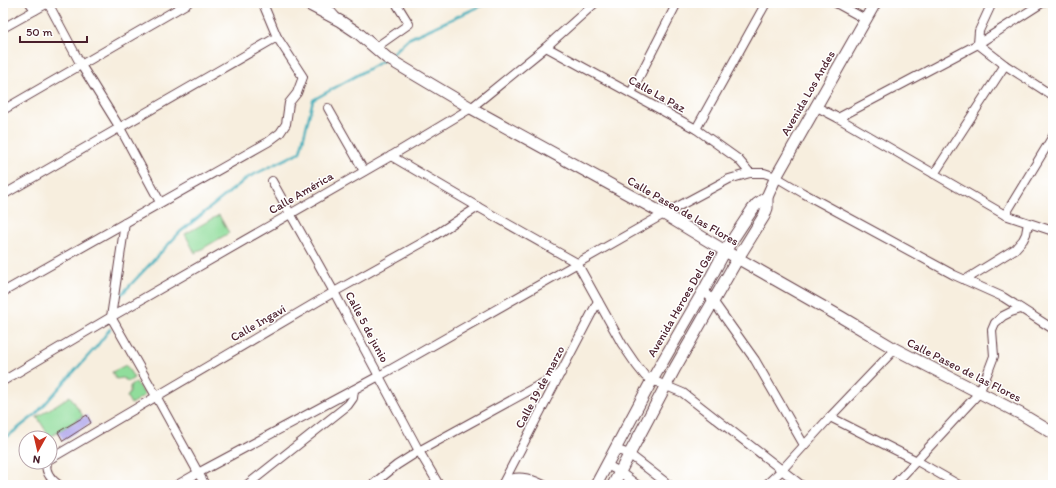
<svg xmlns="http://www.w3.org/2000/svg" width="1056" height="488" font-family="Itim,sans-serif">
<rect width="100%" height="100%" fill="#fff"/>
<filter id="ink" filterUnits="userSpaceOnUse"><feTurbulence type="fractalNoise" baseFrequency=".025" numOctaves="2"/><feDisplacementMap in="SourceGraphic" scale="8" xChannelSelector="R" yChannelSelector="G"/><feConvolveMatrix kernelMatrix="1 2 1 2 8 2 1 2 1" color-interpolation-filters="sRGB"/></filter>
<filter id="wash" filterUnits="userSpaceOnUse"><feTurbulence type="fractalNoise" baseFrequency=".012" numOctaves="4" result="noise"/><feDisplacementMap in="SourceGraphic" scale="16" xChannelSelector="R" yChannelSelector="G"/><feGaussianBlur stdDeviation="0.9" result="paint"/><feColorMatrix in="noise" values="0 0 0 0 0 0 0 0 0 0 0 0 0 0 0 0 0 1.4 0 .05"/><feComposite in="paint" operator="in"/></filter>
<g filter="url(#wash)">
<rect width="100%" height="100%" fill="#f7eede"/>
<g fill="#90dd9b" stroke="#6d7e63">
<polygon points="219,215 229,233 195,253 185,234"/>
<polygon points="126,365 134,378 128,382 123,378 116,379 112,372"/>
<polygon points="136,382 145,395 131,404 127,397 130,392 130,386"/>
<polygon points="70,396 83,416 50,437 37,417"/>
</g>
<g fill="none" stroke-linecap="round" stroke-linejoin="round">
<g stroke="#3faebb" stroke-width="2.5">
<polyline points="390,56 408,39 487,3"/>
<polyline points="121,295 180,232 247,178 300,152 313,100 384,60"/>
<polyline points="3,440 35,415 97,346 110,329"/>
</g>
</g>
<g id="blocks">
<polygon fill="#aba1e9" points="87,415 91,423 63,441 58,432"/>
</g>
</g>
<g filter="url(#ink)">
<use href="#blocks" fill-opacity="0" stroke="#643e46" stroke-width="1"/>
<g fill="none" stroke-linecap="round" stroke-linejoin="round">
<defs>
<g id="street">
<polyline points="30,3 35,10"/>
<polyline points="48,3 81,65 120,128 160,202"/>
<polyline points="322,3 328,8 335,16"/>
<polyline points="836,3 865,19"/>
<polyline points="992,3 979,31 978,44 1005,65 1053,96"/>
<polyline points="3,28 48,3"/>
<polyline points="546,47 696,129 738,159 750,173"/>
<polyline points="375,48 409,24 396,3"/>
<polyline points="631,93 677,3"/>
<polyline points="815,106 838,118 1005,215 1053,231"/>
<polyline points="328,108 364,171"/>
<polyline points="3,110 188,3"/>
<polyline points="838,118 978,44 1042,3"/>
<polyline points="696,129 766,3"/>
<polyline points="391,156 478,207 577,263 622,344 637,366 645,376 652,380 683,393 801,485"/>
<polyline points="934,174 1005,65"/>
<polyline points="272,181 334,292 419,451 439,485"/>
<polyline points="3,195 277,37"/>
<polyline points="1005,215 1053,136"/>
<polyline points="125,223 111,317 156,396 205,485"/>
<polyline points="965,280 1015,249 1023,240 1026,234 1028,223"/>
<polyline points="704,290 713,301 755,360 804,445"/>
<polyline points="3,292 268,142 280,133 286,124 289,103 297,93 303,77 277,37 264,6 264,3"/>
<polyline points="3,381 111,317 391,156 471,108 546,47 595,3"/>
<polyline points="830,417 917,461 959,485"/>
<polyline points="615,449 629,454 669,485"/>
<polyline points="50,459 334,292 429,239 478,207"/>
<path d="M 47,462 C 44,472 52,480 59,485"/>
<polyline points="607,465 620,472 637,485"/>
<path d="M 502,484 C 515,473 530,478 544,485"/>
<polyline points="177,485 198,473 379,376 664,214 729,179 750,173 764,173 776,177 803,193 954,275 1003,297 1053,329"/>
<polyline points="247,485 348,405 353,398 354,390"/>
<polyline points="372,485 397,465 419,451 561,373"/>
<polyline points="502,485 598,301"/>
<polyline points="766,485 781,471 830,417 895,349"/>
<polyline points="894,485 979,393 988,372 994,356 992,330 995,323 1003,316 1011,312 1021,309"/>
</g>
<g id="secondary">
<polyline points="306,3 340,21 358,33 387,58 471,108 664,214 725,251 841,317 895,349 1021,414 1053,433"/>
<polyline points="596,485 652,380 704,290 725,251 752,210 757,204 767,197"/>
<polyline points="613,485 675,368 738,258 764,216 767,208 767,197 776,177 875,3"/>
</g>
</defs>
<use href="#street" stroke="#643e46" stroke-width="10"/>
<use href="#secondary" stroke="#643e46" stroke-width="13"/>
<use href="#street" stroke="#fff" stroke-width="8"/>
<use href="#secondary" stroke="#fff" stroke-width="11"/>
</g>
</g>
<g text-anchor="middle" stroke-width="3" stroke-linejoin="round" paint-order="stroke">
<g font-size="12" fill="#4a1f2b" stroke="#fff">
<text transform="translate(808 93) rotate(-60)" y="4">Avenida Los Andes</text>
<text transform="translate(657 94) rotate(29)" y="4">Calle La Paz</text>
<text transform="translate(301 193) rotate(-30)" y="4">Calle América</text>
<text transform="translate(683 211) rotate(30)" y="4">Calle Paseo de las Flores</text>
<text transform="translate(681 303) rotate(-60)" y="4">Avenida Heroes Del Gas</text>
<text transform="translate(258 323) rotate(-30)" y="4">Calle Ingavi</text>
<text transform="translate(367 327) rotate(62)" y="4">Calle 5 de junio</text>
<text transform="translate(964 370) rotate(27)" y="4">Calle Paseo de las Flores</text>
<text transform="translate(540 387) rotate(-62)" y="4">Calle 19 de marzo</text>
</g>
</g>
<rect width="1056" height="488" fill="none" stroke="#fff" stroke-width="16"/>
<g transform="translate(38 450) rotate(188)"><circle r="19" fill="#ffffff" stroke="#b7a5aa"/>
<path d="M0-3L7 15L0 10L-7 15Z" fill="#c8321e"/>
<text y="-6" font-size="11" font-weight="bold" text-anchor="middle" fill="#4a1f2b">N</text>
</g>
<path d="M20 36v6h67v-6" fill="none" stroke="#4a1f2b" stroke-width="2"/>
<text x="26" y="36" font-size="12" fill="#4a1f2b" stroke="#ffffff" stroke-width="3" paint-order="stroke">50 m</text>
</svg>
